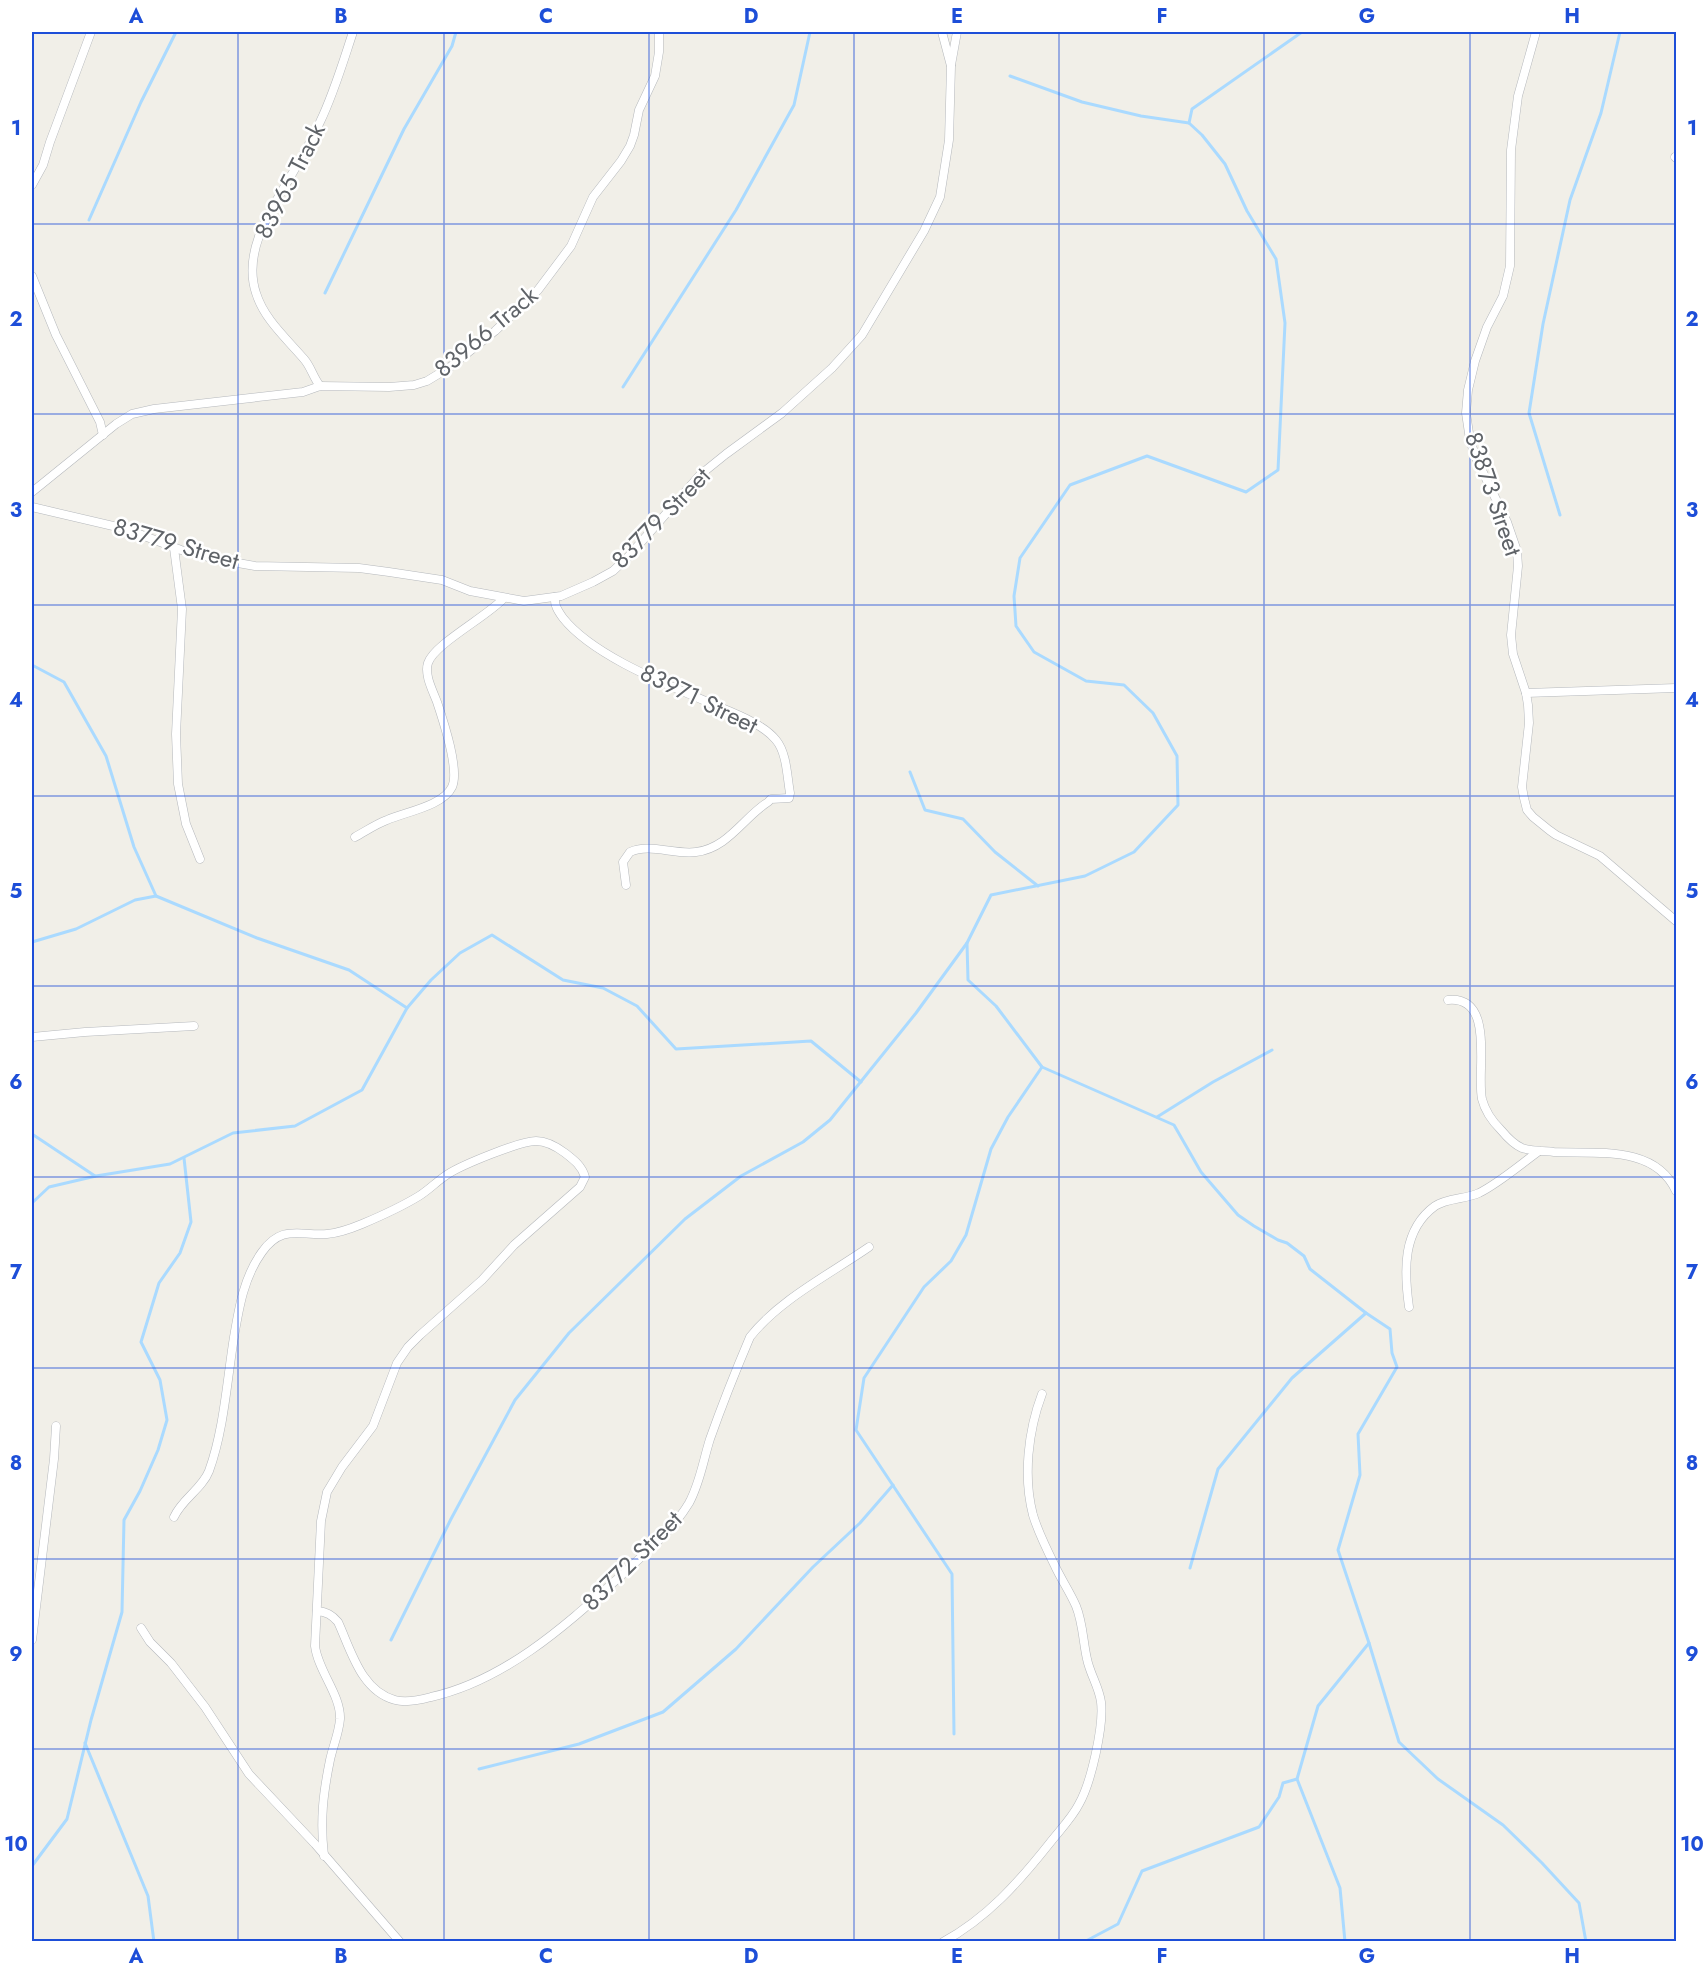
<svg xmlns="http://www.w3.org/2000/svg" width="1708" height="1973" font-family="Jost,sans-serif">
<rect width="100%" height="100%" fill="#f1efe8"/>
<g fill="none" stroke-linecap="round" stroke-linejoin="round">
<g stroke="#aadaff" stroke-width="3">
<polyline points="1010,76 1082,102 1141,116 1189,123"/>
<polyline points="89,220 141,102 176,32"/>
<polyline points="325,293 404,129 452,46 456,32"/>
<polyline points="623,387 736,210 794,105 810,32"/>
<polyline points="1560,515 1529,413 1543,324 1570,200 1601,113 1620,32"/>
<polyline points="32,665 64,682 106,756 134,847 156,896 257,938 349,970 407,1008"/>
<polyline points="910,772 925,810 963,819 995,852 1038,886"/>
<polyline points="32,942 76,929 135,900 156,896"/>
<polyline points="1157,1117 1213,1082 1272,1050"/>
<polyline points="32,1134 95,1176"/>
<polyline points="32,1203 49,1187 96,1176 170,1164 233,1133 295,1126 362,1090 407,1008 431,980 460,953 492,935 563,980 603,988 637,1006 676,1049 811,1041 861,1082"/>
<polyline points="1190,1568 1218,1469 1292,1378 1366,1313"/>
<polyline points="391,1640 451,1519 515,1400 569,1333 685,1219 741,1176 803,1142 830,1120 916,1013 967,943"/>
<polyline points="1369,1643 1399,1742 1438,1779 1503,1825 1542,1863 1579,1903 1586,1942"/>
<polyline points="954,1734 952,1574 856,1430 864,1378 924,1287 951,1261 966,1235 991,1149 1008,1117 1042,1067"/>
<polyline points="85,1743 148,1896 154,1942"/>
<polyline points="479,1769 579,1744 663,1712 736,1649 813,1567 860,1523 893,1485"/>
<polyline points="1297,1779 1340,1888 1345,1942"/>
<polyline points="32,1866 67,1819 91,1720 122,1612 124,1520 140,1491 158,1450 167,1420 160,1380 141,1342 159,1283 180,1253 191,1222 184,1158"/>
<polyline points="1084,1942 1118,1924 1142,1871 1259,1827 1279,1797 1283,1783 1297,1779 1318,1706 1369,1643 1338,1550 1360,1475 1358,1434 1397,1367 1392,1353 1390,1329 1366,1313 1310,1269 1304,1256 1287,1243 1278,1240 1254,1226 1238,1215 1201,1172 1174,1125 1042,1067 996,1006 968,980 967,943 991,895 1085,876 1134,852 1178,805 1177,756 1153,713 1124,685 1086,681 1034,652 1016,626 1014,596 1020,558 1070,485 1147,456 1246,492 1278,470 1285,323 1276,259 1247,211 1225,164 1202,135 1189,123 1192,109 1302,32"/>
</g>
<defs>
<g id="minor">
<polyline points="1536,32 1518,96 1511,150 1510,266 1503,296 1487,327 1475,361 1468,390 1466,413 1470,440 1476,458 1507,522 1517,551 1518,566 1511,635 1513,654 1526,693 1528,705 1529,723 1522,787 1524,798 1527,810 1533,817 1549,830 1556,835 1600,856 1676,921"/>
<polyline points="951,65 957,32"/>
<polyline points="1675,157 1676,158"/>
<polyline points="32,185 43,165 50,142 91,32"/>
<polyline points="32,276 56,335 100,422 103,435"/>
<path d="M 320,386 C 313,377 311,367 304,359 C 286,338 264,319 256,293 C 242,251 272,208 292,174 C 302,157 312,140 320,122 C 334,93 343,62 353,32"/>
<polyline points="32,492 116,424 132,414 154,409 303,392 320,386 389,387 414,385 427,381 450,367 495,331 538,290 571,246 593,197 621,161 630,146 634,135 639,110 655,76 659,52 659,32"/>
<polyline points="32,507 126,529 181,550 215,559 255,566 359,568 389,572 442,580 470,591 524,601 561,596 593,582 613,571 628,557 700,475 726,454 782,413 832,368 862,335 924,231 940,197 949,140 951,66 942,32"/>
<polyline points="174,548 182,609 176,734 178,784 186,824 200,859"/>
<path d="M 555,597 C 554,605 558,611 563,618 C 594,657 671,686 717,706 C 736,714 763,724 776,740 C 787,753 787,777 790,793 L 789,798 L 771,799 L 768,802 C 743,818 728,848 696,852 C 674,855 650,843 630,852 L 623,862 L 626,885"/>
<polyline points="1526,693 1676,688"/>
<path d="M 355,837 C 366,831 376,824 387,820 C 405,812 443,806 452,787 C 460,770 443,720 437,702 C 433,691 424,675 428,663 C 434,644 488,616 504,598"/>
<path d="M 1448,1000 C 1496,995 1476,1072 1482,1099 C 1485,1111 1493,1122 1501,1130 C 1506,1136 1515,1145 1522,1148 C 1532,1151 1544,1151 1554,1152 C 1597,1154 1655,1145 1676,1191"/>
<polyline points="32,1037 85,1032 194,1026"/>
<path d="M 1409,1307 C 1404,1271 1402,1230 1435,1206 C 1447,1198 1466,1199 1479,1193 C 1499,1183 1521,1164 1539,1151"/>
<path d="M 174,1517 C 182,1499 202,1489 209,1471 C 224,1430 227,1380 234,1337 C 239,1307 244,1277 262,1252 C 282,1224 299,1236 327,1234 C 339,1233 350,1229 362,1224 C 381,1216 401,1207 419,1196 C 429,1190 437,1181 448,1174 C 462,1165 520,1141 536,1141 C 546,1141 557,1147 565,1153 C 574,1160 582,1166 585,1177 L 580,1187 L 514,1245 L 482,1280 L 420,1335 L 408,1347 L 397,1363 L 373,1426 L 342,1467 L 327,1492 L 321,1521 L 315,1646 C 318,1671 341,1695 340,1719 C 339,1733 333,1746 330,1760 C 323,1794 320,1821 324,1856"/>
<path d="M 317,1611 C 327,1612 332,1615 338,1622 C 351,1650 361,1691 395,1700 C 406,1703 420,1700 431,1697 C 507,1680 568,1623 624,1573 C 646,1552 673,1530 689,1503 C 700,1483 703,1461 710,1439 C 722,1405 736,1370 750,1337 C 779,1300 830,1274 869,1247"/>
<polyline points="141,1628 150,1642 171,1663 205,1707 249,1774 315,1844 400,1942"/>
<polyline points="32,1640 54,1459 56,1426"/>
<path d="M 943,1942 C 987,1918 1018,1883 1049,1844 C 1059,1831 1072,1818 1079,1804 C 1091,1783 1104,1726 1101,1702 C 1099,1687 1090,1674 1087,1659 C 1083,1642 1083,1623 1076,1606 C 1070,1592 1061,1579 1055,1566 C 1047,1550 1038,1532 1033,1515 C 1023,1477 1028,1431 1042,1394"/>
</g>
</defs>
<use href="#minor" stroke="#b5b8bc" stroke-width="9"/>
<use href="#minor" stroke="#fff" stroke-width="8"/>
</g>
<path fill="none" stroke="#1d4ed8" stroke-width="1.5" stroke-opacity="0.55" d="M 238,32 L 238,1942M 444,32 L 444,1942M 649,32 L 649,1942M 854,32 L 854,1942M 1059,32 L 1059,1942M 1264,32 L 1264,1942M 1470,32 L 1470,1942M 32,224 L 1676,224M 32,414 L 1676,414M 32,605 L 1676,605M 32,796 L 1676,796M 32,986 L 1676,986M 32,1177 L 1676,1177M 32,1368 L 1676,1368M 32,1559 L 1676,1559M 32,1749 L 1676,1749"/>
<g text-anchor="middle" stroke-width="5" stroke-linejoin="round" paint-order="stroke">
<g font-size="24" fill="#5f6368" stroke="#fff">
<text transform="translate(290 181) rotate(-63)" y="8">83965 Track</text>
<text transform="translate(486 332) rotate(-40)" y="8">83966 Track</text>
<text transform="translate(1493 494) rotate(71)" y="8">83873 Street</text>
<text transform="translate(661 518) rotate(-46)" y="8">83779 Street</text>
<text transform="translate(176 544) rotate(16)" y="8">83779 Street</text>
<text transform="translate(699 699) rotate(26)" y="8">83971 Street</text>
<text transform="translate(632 1561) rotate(-45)" y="8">83772 Street</text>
</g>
</g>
<rect width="1708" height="1973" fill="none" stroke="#ffffff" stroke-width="66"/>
<rect x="33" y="33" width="1642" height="1907" fill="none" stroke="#1d4ed8" stroke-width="2"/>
<g font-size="20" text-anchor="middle" font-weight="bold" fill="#1d4ed8">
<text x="136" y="23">A</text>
<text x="341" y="23">B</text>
<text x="546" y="23">C</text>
<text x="751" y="23">D</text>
<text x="957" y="23">E</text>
<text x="1162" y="23">F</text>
<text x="1367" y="23">G</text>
<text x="1572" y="23">H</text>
<text x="16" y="135">1</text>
<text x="1692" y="135">1</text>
<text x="16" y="326">2</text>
<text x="1692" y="326">2</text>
<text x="16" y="517">3</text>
<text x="1692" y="517">3</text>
<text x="16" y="707">4</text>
<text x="1692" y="707">4</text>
<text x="16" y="898">5</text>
<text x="1692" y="898">5</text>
<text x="16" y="1089">6</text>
<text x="1692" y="1089">6</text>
<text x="16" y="1279">7</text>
<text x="1692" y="1279">7</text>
<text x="16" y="1470">8</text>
<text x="1692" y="1470">8</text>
<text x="16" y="1661">9</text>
<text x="1692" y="1661">9</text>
<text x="16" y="1851">10</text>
<text x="1692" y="1851">10</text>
<text x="136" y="1963">A</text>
<text x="341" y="1963">B</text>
<text x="546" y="1963">C</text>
<text x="751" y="1963">D</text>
<text x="957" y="1963">E</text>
<text x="1162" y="1963">F</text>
<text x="1367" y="1963">G</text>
<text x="1572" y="1963">H</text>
</g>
</svg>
